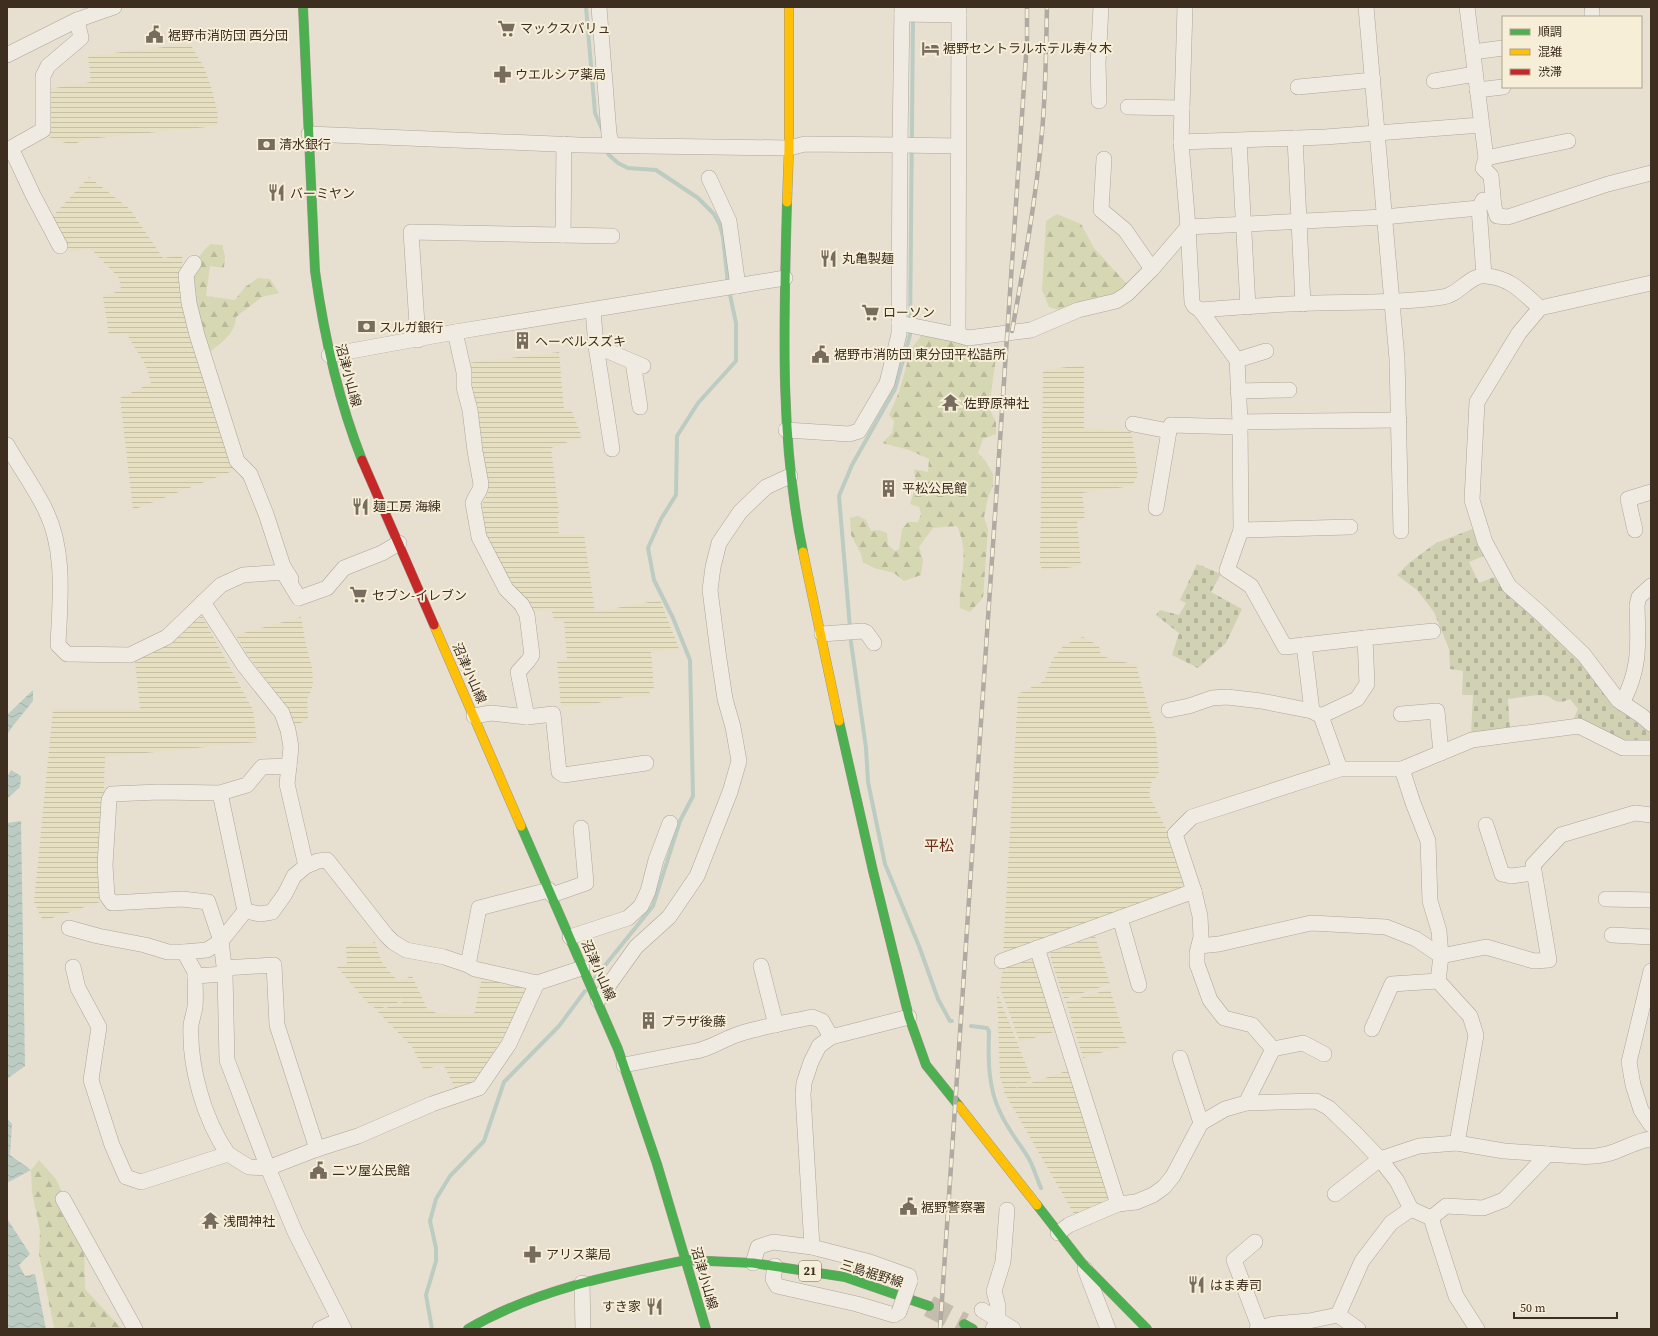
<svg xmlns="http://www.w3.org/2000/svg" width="1658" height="1336" font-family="'Source Serif 4','Noto Sans JP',serif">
<defs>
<pattern id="farmland-rules" width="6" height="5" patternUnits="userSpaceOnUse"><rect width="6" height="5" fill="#e6dfc2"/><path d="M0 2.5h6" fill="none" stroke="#c6c0a6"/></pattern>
<pattern id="forest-firs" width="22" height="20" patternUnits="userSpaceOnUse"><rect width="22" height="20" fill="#d6d7b3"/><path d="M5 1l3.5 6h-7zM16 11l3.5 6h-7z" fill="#b9b99a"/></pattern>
<pattern id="cemetery-stones" width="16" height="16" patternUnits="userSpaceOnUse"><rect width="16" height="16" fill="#d1d1b3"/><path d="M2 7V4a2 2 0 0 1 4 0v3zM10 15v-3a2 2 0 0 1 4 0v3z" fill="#b4b49a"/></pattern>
<pattern id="water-waves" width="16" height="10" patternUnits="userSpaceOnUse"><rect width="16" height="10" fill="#bcccc2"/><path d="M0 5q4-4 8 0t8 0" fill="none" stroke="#a2b0a6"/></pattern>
</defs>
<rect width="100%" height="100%" fill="#e7e0d1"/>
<g fill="url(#farmland-rules)">
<polygon points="190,44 204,67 212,90 218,115 217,126 88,139 71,145 46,136 49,89 91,82 88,56"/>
<polygon points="89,177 130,209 163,258 182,255 183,275 236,463 235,470 133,510 120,398 151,383 146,366 126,333 109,335 103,297 121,290 119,278 91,249 70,252 51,218"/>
<polygon points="559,352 564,410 571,409 582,437 551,448 559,514 557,515 559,535 584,534 595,612 660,600 679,649 651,652 654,689 649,689 650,696 624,697 585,706 561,707 557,661 567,660 564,620 554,621 552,611 549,608 532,613 515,596 483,539 485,529 482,505 488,492 468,363"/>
<polygon points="1084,365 1084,428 1131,431 1138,475 1132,486 1082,493 1085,517 1077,522 1081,566 1043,571 1040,565 1043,370"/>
<polygon points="202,616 253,710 257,742 105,757 100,902 43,921 34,902 53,709 140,709 135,662"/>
<polygon points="301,617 305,640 312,668 313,683 311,691 307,699 308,718 301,723 295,724 284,703 248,656 236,635"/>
<polygon points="1083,637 1099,646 1101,656 1136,665 1156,735 1159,772 1158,776 1152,780 1149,796 1167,830 1180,865 1185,887 1003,953 1018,694 1044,681 1052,660 1064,645"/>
<polygon points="1095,936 1110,984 1064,999 1049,953"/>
<polygon points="375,942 381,961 396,979 397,982 412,976 427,1008 436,1013 474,1015 482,977 526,986 522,1007 473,1085 456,1090 443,1064 424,1070 412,1047 377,1011 403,1002 399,989 402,1001 377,1010 367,1002 337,967 347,963 346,946 361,943 363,946"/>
<polygon points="1030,957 1036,960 1057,1031 1020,1042 1000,988 1003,968"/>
<polygon points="1110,989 1127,1045 1083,1058 1066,1002"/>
<polygon points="997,992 1032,1080 1013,1089 1072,1069 1108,1198 1105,1205 1074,1214 1004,1092 1005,1091 1000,1077"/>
</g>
<g fill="url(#forest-firs)">
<polygon points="1057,214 1081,224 1094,248 1127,284 1115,294 1059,310 1049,307 1042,290 1046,221"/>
<path d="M 211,244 L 222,245 L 225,256 L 224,268 L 210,266 L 206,296 L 235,300 L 245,287 L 258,278 L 270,279 L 279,293 L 262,297 L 236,317 C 236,333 219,346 206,354 L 188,278 C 194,267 200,251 211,244 Z"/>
<path d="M 921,336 L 944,337 L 964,341 L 973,351 L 985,351 L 996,357 L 990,401 L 991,412 L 996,422 L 996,434 L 983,439 L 978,453 L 985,460 L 993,474 L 993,486 L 988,497 L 984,517 L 988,529 L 983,598 L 970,612 L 960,608 C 958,586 967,563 962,541 C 961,536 959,531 957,526 L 933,528 L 919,547 L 923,560 L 921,575 L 904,581 L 894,573 L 874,568 L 863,562 L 861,554 L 851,535 L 850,518 L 858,516 L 866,520 L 871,531 L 879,530 L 887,533 L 888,545 L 895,551 L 899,549 L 902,529 L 908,522 L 918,522 L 921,514 L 919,507 L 910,504 L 916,485 L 914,469 L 928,472 L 929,459 L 909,450 L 882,443 L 892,433 L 894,421 L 889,415 L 899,392 L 911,349 Z"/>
<polygon points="39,1160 56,1179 84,1241 85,1289 122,1329 55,1329 54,1328 39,1254 40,1231 32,1192 31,1170"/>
</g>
<g fill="url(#cemetery-stones)">
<path d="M 1475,528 L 1486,555 L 1469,562 L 1479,583 L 1494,577 L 1512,597 L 1582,659 L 1623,712 L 1651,733 L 1651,743 L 1620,742 L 1574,718 L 1578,709 L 1570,699 C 1553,707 1555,696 1543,695 C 1532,695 1519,698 1508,699 L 1510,732 L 1471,734 L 1473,695 L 1462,695 L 1463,671 L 1450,669 L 1449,649 L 1434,612 L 1417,590 L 1397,575 L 1409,563 L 1436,543 Z"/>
<polygon points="1197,564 1221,574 1211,592 1242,609 1226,643 1198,668 1172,655 1179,633 1156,615 1160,610 1179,615 1186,603 1180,600"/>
</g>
<g fill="url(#water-waves)">
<polygon points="33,690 33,701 12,727 7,735 7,715"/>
<polygon points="11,770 21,776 20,787 7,799 7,778"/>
<polygon points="21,821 25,1066 7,1079 7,823"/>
<polygon points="7,1118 12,1124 10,1155 31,1170 7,1183"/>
<polygon points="7,1188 8,1220 30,1254 19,1265 25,1276 35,1274 46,1329 7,1329"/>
</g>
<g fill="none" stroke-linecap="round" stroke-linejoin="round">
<g stroke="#bcccc2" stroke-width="4">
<polyline points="586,7 595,113 602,129"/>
<polyline points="606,149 609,155 618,163 628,168 656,170 698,198 714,214 720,225 723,237 728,284"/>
<polyline points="850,628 839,496 852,465 895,389 910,335 913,17"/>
<polyline points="850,635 866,748 868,782 885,864 919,946 938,999 950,1021 952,1021"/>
<polyline points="594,979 653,906 680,821 693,796 690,660 673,618 654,580 648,548 661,519 676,495 677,436 698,403 736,361 736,323 729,290"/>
<path d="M 971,1026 L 987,1028 L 989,1031 C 988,1058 988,1088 1000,1112 C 1007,1128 1017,1140 1026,1154 C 1033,1164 1036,1177 1041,1188"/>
<polyline points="432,1329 426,1295 436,1261 436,1248 430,1221 436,1199 450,1176 484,1141 504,1082 559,1026 585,991"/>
</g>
<polyline stroke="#c5bcae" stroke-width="22" stroke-dasharray="22 11" stroke-linecap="butt" points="929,1306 964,1324"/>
<defs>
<g id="street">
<polyline points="599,7 609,134 612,145"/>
<polyline points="902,7 900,145 958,146"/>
<polyline points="1185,7 1181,142 1188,227 1192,302 1194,306 1200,310 1237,360 1240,422 1241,530 1227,570 1251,586 1285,647 1304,645 1312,711 1321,716 1340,769"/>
<polyline points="1366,7 1397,359 1401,531"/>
<polyline points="1467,7 1486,158 1483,168 1491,176 1494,207 1497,216 1508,217 1608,184 1651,173"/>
<polyline points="1592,11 1592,17"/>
<polyline points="902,14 959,15"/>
<polyline points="1473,52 1503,48"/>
<polyline points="7,55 77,20 114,7"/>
<polyline points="1434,81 1475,74"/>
<polyline points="1298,87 1373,80"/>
<polyline points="1477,90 1503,87"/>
<polyline points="1099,101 1098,63 1101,7"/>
<polyline points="1128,107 1182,108"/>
<polyline points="309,134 579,145 789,148 805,144 900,145 899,334 887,383 859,431 849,434 786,430"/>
<polyline points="1295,138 1303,304"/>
<polyline points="1239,141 1248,307"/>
<polyline points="1181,142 1325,137 1481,125"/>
<polyline points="1486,158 1568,141"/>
<polyline points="1104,159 1101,210 1125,230 1152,269"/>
<polyline points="709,178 729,221 738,286"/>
<polyline points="1483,200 1479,208 1484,275"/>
<polyline points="563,235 564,144"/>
<polyline points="60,246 33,195 11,148 43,130 43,76 48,66 81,38 77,20"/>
<polyline points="194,263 186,275 189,303 197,335 237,461 250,474 266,514 283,566 291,579"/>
<polyline points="1651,283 1540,308 1519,333 1477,402 1472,500 1485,542 1509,586 1540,613 1584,655 1618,700 1642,716 1651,724"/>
<polyline points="593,310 596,346 612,449"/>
<path d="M 1200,310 C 1239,307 1277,304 1316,303 C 1358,302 1401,303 1443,297 C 1459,295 1470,274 1486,276 C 1511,278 1522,292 1540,308"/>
<polyline points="899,323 958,335 959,7"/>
<path d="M 455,332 L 464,372 L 464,387 L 470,410 L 475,451 L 481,484 C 481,492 475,495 473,503 L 479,537 L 506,589 L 522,605 L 527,615 L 532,655 L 528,661 L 518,672 L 527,717 L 491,713 L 474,716"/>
<polyline points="958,335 968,338 1031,330 1078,310 1116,301 1127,294 1152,269 1188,227 1384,217 1479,208"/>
<polyline points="418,340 411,232 612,236"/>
<polyline points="596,346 643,366"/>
<polyline points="329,355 455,332 785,278"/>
<polyline points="1237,360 1266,351"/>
<polyline points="633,362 640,407"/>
<polyline points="1238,391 1289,390"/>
<polyline points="1240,422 1399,420"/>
<polyline points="1133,424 1169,431 1171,425 1240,427"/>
<path d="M 7,445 C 19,466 34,487 45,509 C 66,551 60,600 58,645 L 67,654 L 130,655 L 167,637 L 221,585 L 243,575 L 283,572 L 299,598 L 327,588 L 344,568 L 382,553 L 399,543"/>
<polyline points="1156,508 1169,431"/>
<polyline points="1241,530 1350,527"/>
<polyline points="1635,530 1628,499 1651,492"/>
<polyline points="203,602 243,664 282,713 288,730 291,747 289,766"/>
<polyline points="822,634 863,631 866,632 874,643"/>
<polyline points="1304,645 1365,638"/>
<path d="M 1622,703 C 1641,668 1638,643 1637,605 L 1639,597 L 1651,586"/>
<polyline points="1169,710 1189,706 1212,698 1227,697 1261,701 1312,711"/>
<polyline points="1401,714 1437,711 1441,753"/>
<polyline points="1321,716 1357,699 1367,684 1365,638 1433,631"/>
<polyline points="527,717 553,714 559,772 564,775 646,763"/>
<polyline points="1402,769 1413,803 1428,841 1430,901 1439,931 1441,956 1486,947 1534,961 1549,960 1533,865 1561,835 1635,813 1651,815"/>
<polyline points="220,793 245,911"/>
<polyline points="1486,825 1502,874 1511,876 1534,873"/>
<polyline points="306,866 287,784 289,766 262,767 247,785 220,793 159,792 112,794 109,800 105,865 107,896 112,903 182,899 208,902 221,941 225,974 227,1060 268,1168 295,1232 344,1329"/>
<polyline points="552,895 586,883 581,828"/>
<polyline points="1606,899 1651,900"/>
<polyline points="1120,918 1139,985"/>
<polyline points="69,928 98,936 145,945 168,952 184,952 195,972 195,976"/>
<polyline points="1612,935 1651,937"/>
<polyline points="570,937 628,918 641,906 648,891 656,860 670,823"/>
<polyline points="1199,946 1219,944 1311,923 1386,927 1416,939 1441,956 1438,981 1470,1016 1476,1035 1457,1143 1419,1146 1380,1159 1335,1194"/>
<polyline points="1037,948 1118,1204"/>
<polyline points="184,952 207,950 221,941 245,911 260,914 272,912 285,894 294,876 306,866 318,861 327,860 386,935 393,942 406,950 444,957 468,965 475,969 537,983"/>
<polyline points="1002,961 1194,891"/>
<polyline points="468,965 479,908 549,890"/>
<polyline points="761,966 776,1025"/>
<polyline points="73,967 78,988 99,1027 91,1080 112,1145 126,1177 141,1182 228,1154 249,1167 268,1168 317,1149 358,1136 432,1104 479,1088 509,1044 537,983 582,968"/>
<polyline points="224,968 274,965 277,1025 317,1149"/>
<polyline points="1651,971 1629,1062 1633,1085 1641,1110 1651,1125"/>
<path d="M 225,974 L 195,976 C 195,986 196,997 195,1007 C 194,1013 192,1019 191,1025 C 189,1066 204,1120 228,1154"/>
<polyline points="598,1000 636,947 669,917 697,876 730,792 739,761 733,727 725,699 718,652 710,590 713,567 719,543 740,512 766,487 790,476"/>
<polyline points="1372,1029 1392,984 1438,981"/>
<polyline points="1273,1049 1303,1043 1324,1054"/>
<polyline points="1180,1058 1201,1123"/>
<path d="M 624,1065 L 690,1052 C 708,1051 724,1038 742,1033 C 765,1026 789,1022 812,1017 L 822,1021 L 831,1037"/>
<polyline points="1246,1103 1273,1049 1252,1025 1224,1018 1210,1000 1197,964 1197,953 1201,937 1200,916 1194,891 1175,834 1192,817 1340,769 1402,769 1472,740 1579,726 1623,748 1651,748"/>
<polyline points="1457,1143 1504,1151 1548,1154"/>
<polyline points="63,1199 135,1329"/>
<path d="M 1431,1218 L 1446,1206 L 1483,1208 L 1504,1200 L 1548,1154 C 1567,1155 1587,1159 1607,1154 C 1622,1150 1635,1141 1651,1139"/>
<polyline points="1058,1233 1069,1225 1118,1204 1136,1202 1153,1195 1164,1187 1173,1176 1201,1123 1225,1109 1246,1103 1316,1101 1329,1108 1356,1134 1380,1159 1397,1181 1411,1209"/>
<polyline points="1255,1242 1234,1260 1260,1329"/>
<polyline points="812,1247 803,1095 804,1083 811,1062 819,1046 831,1037 909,1017"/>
<polyline points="753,1263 758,1247 773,1242 812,1247 870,1262 909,1276 910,1281"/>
<polyline points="775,1266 773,1279 777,1286 857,1304 894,1315 899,1312"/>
<polyline points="1085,1269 1108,1329"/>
<polyline points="582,1283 583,1329"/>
<polyline points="982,1310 1013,1329"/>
<polyline points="320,1329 339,1320"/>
<polyline points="993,1329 998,1320 998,1306 994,1291 1003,1262 1007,1210"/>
<polyline points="1257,1329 1274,1324 1309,1321 1338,1315"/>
<polyline points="1358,1329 1338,1315 1362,1261 1391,1223 1411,1209 1431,1218 1456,1296 1477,1329"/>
</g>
<g id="fast">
<path d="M 303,7 L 315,271 C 324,336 338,399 362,460"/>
<path d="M 787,202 C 784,318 779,437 803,552"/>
<polyline points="839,721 873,871 909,1017 926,1065 959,1106"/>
<polyline points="521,826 618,1049 657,1164 706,1329"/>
<polyline points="1037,1205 1082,1263 1147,1329"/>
<polyline points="686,1260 753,1263 845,1277 929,1306"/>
<polyline points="964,1324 973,1329"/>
<path d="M 468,1329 C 535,1290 611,1275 686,1260"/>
</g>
<g id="slow">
<polyline points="787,202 789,148 789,7"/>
<polyline points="803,552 839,721"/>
<polyline points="434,625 521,826"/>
<polyline points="959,1106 1037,1205"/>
</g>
<polyline id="jam" points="362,460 434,625"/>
</defs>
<use href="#street" stroke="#ada599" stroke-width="16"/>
<use href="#fast" stroke="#9c958a" stroke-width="10"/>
<use href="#slow" stroke="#9c958a" stroke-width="10"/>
<use href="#jam" stroke="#9c958a" stroke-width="10"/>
<use href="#street" stroke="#efebe3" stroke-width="15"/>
<use href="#fast" stroke="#4caf50" stroke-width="9"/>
<use href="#slow" stroke="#ffc107" stroke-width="9"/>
<use href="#jam" stroke="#c62828" stroke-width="9"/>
<defs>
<g id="rail">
<path d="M 1012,331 C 1024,265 1036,199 1042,132 C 1046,90 1046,48 1047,7"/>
<polyline points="940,1329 1027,41 1027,7"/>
</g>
</defs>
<use href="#rail" stroke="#afaaa2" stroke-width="4.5"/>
<use href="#rail" stroke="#f7eed8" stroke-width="3" stroke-dasharray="9" stroke-linecap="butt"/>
<defs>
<polyline id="street-bridge" points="899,1312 910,1281"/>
</defs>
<use href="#street-bridge" stroke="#ada599" stroke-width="16" stroke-linecap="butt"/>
<use href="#street-bridge" stroke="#efebe3" stroke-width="15"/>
</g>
<defs>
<symbol id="supermarket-bare" viewBox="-9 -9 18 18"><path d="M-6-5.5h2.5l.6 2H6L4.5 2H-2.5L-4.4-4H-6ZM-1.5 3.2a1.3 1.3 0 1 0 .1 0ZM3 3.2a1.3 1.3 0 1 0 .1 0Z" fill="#786c5e" stroke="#f7eed8" stroke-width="2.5" paint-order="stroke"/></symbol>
<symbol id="civic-bare" viewBox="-9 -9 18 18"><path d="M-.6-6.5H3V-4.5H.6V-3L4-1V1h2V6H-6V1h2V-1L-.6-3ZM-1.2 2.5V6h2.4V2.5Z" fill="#786c5e" stroke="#f7eed8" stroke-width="2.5" paint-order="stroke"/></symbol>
<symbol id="hotel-bare" viewBox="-9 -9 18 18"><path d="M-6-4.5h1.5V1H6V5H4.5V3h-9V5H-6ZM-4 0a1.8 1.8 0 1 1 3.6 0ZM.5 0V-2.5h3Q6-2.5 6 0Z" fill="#786c5e" stroke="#f7eed8" stroke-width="2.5" paint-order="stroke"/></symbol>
<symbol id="pharmacy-bare" viewBox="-9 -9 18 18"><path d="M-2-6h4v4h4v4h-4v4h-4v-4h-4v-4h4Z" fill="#786c5e" stroke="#f7eed8" stroke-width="2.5" paint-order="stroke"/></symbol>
<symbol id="bank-bare" viewBox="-9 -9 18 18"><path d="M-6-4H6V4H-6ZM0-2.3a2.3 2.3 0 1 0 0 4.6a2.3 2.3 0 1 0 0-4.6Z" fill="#786c5e" stroke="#f7eed8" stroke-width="2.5" paint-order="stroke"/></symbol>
<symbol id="restaurant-bare" viewBox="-9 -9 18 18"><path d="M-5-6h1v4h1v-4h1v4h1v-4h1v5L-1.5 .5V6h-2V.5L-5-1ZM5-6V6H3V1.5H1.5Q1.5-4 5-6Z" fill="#786c5e" stroke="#f7eed8" stroke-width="2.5" paint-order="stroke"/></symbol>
<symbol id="building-bare" viewBox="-9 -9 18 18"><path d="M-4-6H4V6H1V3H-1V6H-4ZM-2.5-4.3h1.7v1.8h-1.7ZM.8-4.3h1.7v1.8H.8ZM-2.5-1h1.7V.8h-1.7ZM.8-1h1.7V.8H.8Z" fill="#786c5e" stroke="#f7eed8" stroke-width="2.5" paint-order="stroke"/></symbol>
<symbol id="temple-bare" viewBox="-9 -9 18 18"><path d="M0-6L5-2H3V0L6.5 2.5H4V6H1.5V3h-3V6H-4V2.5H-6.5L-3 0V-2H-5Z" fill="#786c5e" stroke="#f7eed8" stroke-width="2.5" paint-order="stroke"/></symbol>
</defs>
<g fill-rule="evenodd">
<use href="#supermarket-bare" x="494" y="16" width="25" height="25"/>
<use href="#civic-bare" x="142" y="22" width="25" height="25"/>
<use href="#hotel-bare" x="918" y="36" width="25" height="25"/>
<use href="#pharmacy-bare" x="490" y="62" width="25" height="25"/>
<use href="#bank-bare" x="254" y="132" width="25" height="25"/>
<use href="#restaurant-bare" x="264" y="180" width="25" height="25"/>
<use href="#restaurant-bare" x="816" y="246" width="25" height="25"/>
<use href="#supermarket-bare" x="858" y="300" width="25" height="25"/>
<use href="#bank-bare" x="354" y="314" width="25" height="25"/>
<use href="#building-bare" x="510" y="328" width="25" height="25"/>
<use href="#civic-bare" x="808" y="342" width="25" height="25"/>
<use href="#temple-bare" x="938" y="390" width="25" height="25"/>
<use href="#building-bare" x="876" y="476" width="25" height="25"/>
<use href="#restaurant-bare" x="348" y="494" width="25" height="25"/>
<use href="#supermarket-bare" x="346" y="582" width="25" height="25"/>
<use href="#building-bare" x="636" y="1008" width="25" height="25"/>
<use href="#civic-bare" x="306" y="1158" width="25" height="25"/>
<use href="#civic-bare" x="896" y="1194" width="25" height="25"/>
<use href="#temple-bare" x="198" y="1208" width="25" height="25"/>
<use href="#pharmacy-bare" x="520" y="1242" width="25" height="25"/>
<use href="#restaurant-bare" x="1184" y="1272" width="25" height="25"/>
<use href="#restaurant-bare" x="642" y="1294" width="25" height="25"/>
</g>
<g text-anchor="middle" stroke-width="4" stroke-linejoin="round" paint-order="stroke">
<rect fill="#f7eed8" stroke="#756857" stroke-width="1" x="799" y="1261" width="22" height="20" rx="3"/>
<g font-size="12" font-weight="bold" fill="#3d2e20">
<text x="810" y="1275">21</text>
</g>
<g font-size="13" fill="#3d2e20" stroke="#f7eed8" text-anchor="start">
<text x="520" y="33">マックスバリュ</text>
<text x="168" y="40">裾野市消防団 西分団</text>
<text x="943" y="53">裾野セントラルホテル寿々木</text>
<text x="515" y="79">ウエルシア薬局</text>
<text x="279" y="149">清水銀行</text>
<text x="290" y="198">バーミヤン</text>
<text x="842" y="263">丸亀製麺</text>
<text x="883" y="317">ローソン</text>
<text x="379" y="332">スルガ銀行</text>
<text x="535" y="346">ヘーベルスズキ</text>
<text x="834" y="359">裾野市消防団 東分団平松詰所</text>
<text x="964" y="408">佐野原神社</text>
<text x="902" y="493">平松公民館</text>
<text x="373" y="511">麺工房 海練</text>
<text x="372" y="600">セブン-イレブン</text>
<text x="661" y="1026">プラザ後藤</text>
<text x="332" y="1175">二ツ屋公民館</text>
<text x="921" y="1212">裾野警察署</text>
<text x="223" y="1226">浅間神社</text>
<text x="546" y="1259">アリス薬局</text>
<text x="1210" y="1290">はま寿司</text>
<text x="641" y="1311" text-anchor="end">すき家</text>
</g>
<g font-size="13" fill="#3d2e20" stroke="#f7eed8">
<text transform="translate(349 375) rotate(75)" y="5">沼津小山線</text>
<text transform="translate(470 673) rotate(66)" y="5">沼津小山線</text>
<text transform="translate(599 970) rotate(66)" y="5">沼津小山線</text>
<text transform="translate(872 1273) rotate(17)" y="5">三島裾野線</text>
<text transform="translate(705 1278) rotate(74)" y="5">沼津小山線</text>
</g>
<g font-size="15" fill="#6b2e1e" stroke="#f7eed8">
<text x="939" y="851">平松</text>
</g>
</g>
<rect width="1658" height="1336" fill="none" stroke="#3d2e20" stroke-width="16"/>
<rect x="1502" y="16" width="140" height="72" fill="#f7eed8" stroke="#ada18e"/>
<rect x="1510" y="29" width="20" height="6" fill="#4caf50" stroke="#ada18e"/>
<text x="1538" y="36" font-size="12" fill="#3d2e20">順調</text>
<rect x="1510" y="49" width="20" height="6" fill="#ffc107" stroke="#ada18e"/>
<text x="1538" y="56" font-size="12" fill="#3d2e20">混雑</text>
<rect x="1510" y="69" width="20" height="6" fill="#c62828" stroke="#ada18e"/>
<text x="1538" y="76" font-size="12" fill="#3d2e20">渋滞</text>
<path d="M1514 1312v6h103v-6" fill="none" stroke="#3d2e20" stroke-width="2"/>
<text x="1520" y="1312" font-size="12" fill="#3d2e20" stroke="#f7eed8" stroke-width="3" paint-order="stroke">50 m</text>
</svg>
